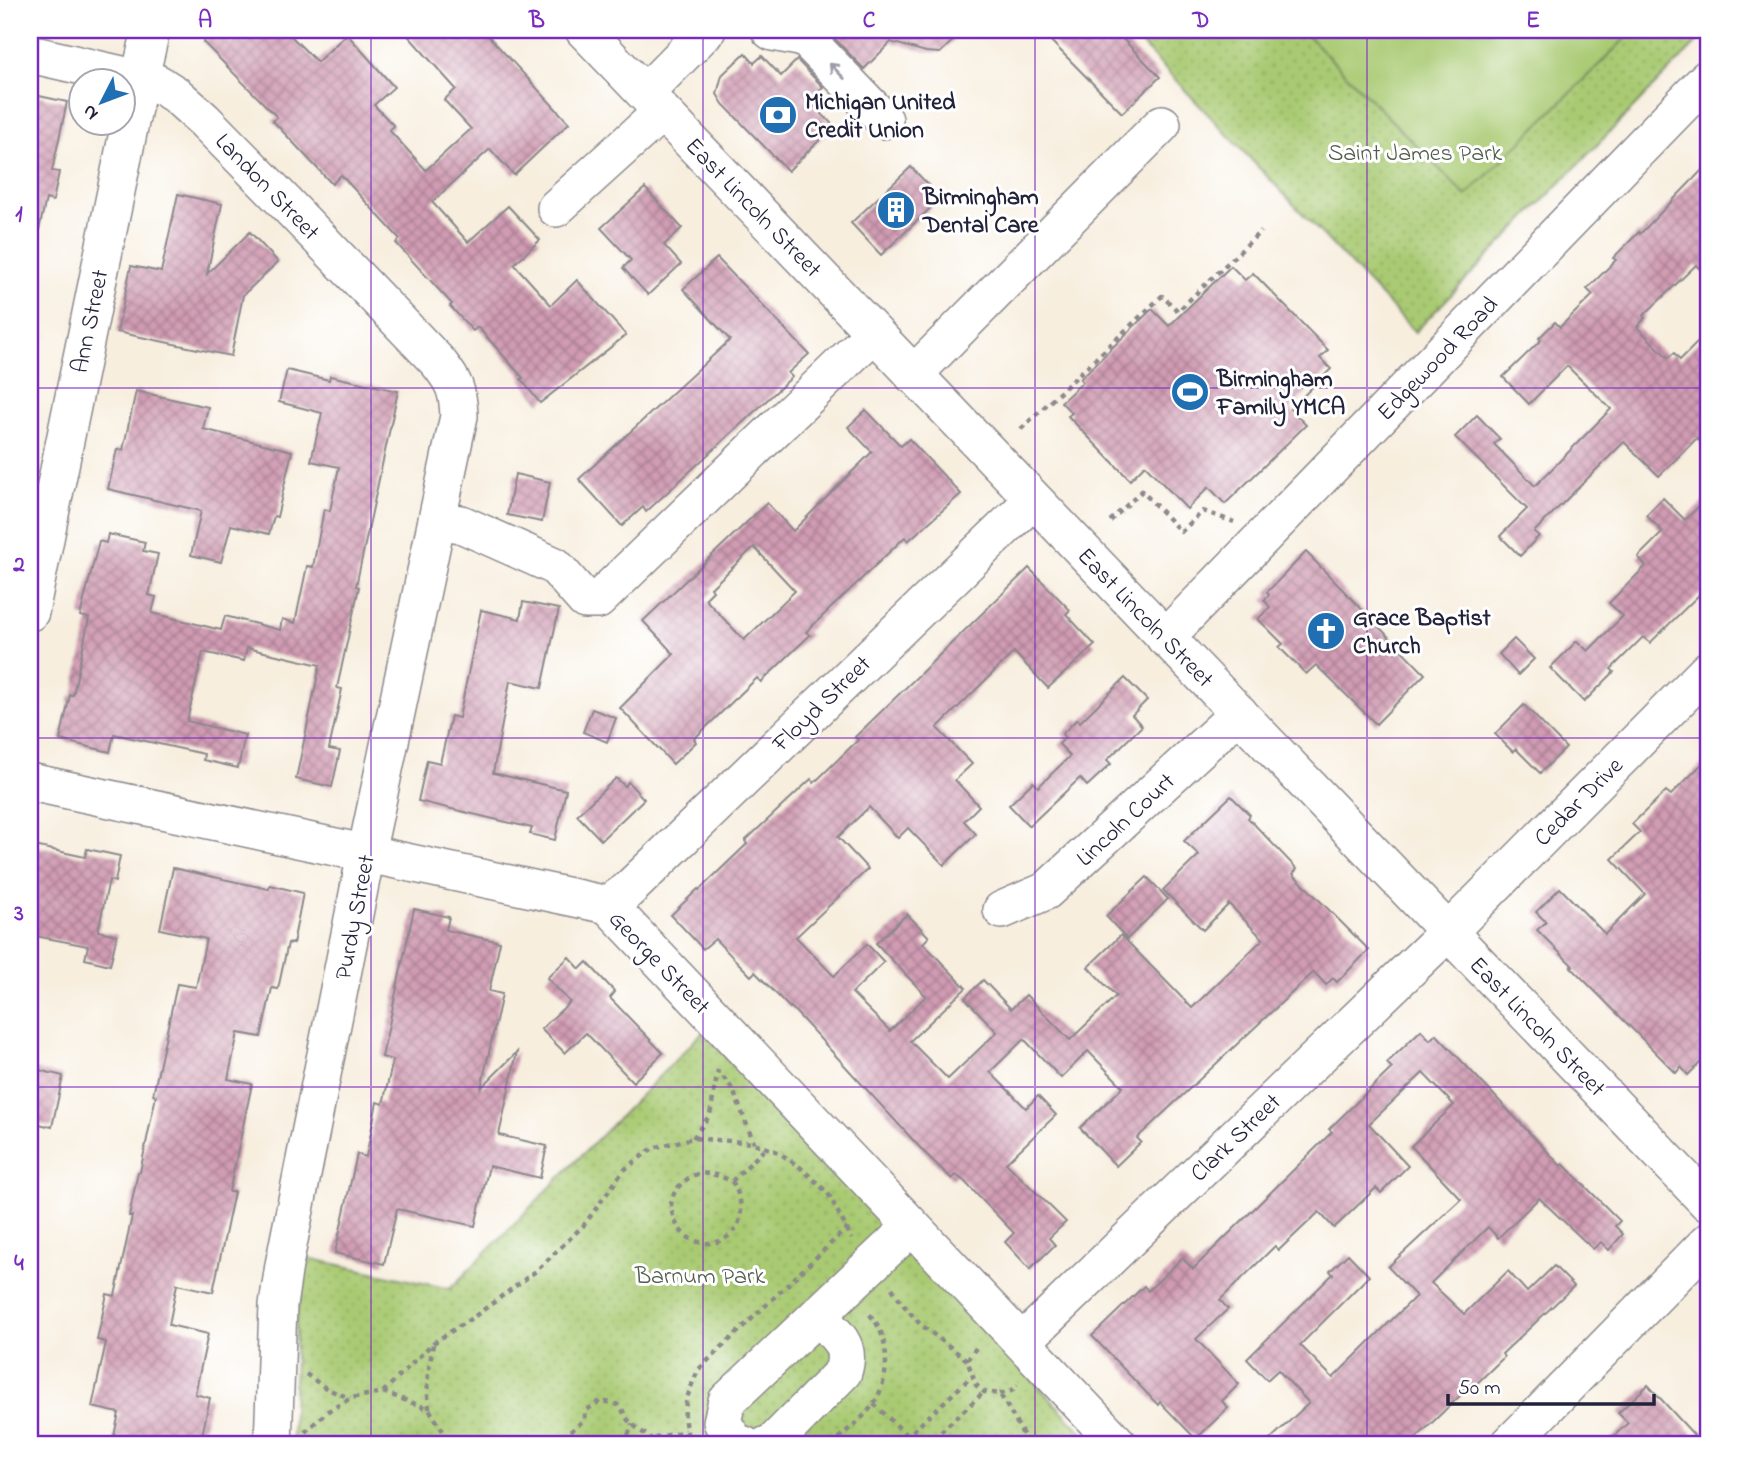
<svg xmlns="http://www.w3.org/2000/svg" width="1738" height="1475" font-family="'Indie Flower',sans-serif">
<defs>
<pattern id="grass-dots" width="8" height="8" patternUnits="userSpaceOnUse" patternTransform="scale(1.75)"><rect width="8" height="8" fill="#a9ca72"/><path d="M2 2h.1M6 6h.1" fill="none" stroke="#91ad64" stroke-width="1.8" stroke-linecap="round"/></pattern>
<pattern id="building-cross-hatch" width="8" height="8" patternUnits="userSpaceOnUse" patternTransform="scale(1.75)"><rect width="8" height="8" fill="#d19cb3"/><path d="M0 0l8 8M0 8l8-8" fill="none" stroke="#a97f93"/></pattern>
</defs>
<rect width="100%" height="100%" fill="#fff"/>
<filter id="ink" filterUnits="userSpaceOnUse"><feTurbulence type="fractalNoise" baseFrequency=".0143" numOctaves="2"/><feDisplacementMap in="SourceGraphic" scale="14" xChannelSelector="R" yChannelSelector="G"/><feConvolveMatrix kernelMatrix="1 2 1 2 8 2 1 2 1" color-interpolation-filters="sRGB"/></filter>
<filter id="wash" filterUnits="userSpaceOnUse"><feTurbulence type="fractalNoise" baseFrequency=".00686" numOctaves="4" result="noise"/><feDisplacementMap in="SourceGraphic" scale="28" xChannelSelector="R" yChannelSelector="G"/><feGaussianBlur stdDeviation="1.57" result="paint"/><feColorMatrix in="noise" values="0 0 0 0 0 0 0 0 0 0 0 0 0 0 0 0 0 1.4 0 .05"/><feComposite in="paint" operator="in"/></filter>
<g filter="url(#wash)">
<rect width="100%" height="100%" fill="#f7eede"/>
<g fill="url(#grass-dots)" stroke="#667656" stroke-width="2">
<polygon points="1128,30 1708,30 1708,31 1415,332"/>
<polygon points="703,1032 1094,1445 292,1445 296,1321 307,1258 450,1289"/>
</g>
<polygon fill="#a9ca72" stroke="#667656" stroke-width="2" points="1302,30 1634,30 1466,196"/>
<g id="blocks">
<g fill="url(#building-cross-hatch)" fill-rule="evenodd">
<polygon points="216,30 285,30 317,62 347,34 394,87 374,105 394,126 389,130 426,170 471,129 444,100 456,89 403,30 483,30 569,123 514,175 490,149 432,202 468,242 508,206 540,240 514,264 551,305 577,280 626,335 540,403 521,379 523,378 478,327 473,331 450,306 452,304 396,243 400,239 341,175 332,184 273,121 277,117 203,42"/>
<polygon points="829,30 964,30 940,53 926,52 891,42 864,69 827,31"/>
<polygon points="1040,30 1114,30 1160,77 1122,113"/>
<polygon points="745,53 754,63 762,56 781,76 797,60 823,87 808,100 834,126 788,171 723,104 717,94 722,75"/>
<polygon points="30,94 67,102 52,171 59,172 53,201 46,199 39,230 30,229"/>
<polygon points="1708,164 1708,277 1696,265 1643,316 1645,318 1637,327 1668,358 1674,353 1680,360 1708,332 1708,449 1697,438 1659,476 1624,442 1534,532 1539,536 1520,556 1500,536 1527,509 1455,437 1477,415 1500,439 1494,444 1535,486 1611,409 1567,366 1529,404 1503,377 1541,340 1539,338 1555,322 1560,327 1593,295 1587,289 1616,260 1613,258 1639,232 1640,234"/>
<polygon points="911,167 941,198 881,255 851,223"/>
<polygon points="645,188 682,228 664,245 681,264 648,295 623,268 631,260 601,228"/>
<polygon points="178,194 222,204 207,274 250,232 278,262 243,295 231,356 117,332 131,266 161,272"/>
<polygon points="717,258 809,354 788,373 792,377 646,512 643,507 622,526 579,479 730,340 683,289"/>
<polygon points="1231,266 1245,280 1253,273 1328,350 1320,358 1331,369 1290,409 1306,425 1225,504 1209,487 1187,509 1145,465 1130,480 1068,416 1072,413 1061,402 1083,382 1080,379 1152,309 1169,326"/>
<polygon points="287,370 329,380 330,376 398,391 356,586 359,587 337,688 342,689 329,749 340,751 332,787 296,779 320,665 247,648 244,661 203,652 187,721 245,735 238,768 203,760 204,754 114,734 110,752 60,740 70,695 73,695 89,618 80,616 99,541 106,543 108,534 145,542 143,551 158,554 149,595 156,597 152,613 221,630 225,616 280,630 282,619 295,623 307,566 313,567 324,509 330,511 339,467 311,461 322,413 279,402"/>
<polygon points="136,391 208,407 203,429 292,451 277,517 274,516 269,534 231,525 221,562 191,555 201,511 108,489 117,449 123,450"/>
<path d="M 866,410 L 901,446 L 909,439 L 961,494 L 908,541 L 905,537 L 806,632 L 810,635 L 761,682 L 757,678 L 694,739 L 696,742 L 673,764 L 620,708 L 674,654 L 643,621 L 767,503 L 793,531 L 872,452 L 848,427 ZM 754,547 L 795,591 L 744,640 L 705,599 L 713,591 L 711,588 Z"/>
<polygon points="515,474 550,482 542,522 507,515"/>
<polygon points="1708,497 1708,586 1650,643 1643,637 1611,669 1614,672 1584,702 1550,668 1577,641 1588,651 1623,616 1609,603 1646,566 1638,557 1663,532 1646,515 1663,498 1685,520"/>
<polygon points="1306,552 1425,674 1376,724 1316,665 1306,674 1279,647 1283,644 1258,619 1270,607 1264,600 1269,595 1267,592"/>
<polygon points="1029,568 1070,610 1066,614 1095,645 1048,688 1014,652 937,728 972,764 955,780 979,806 964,821 976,834 944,865 908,828 898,838 869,807 838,837 868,869 796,937 834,976 867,944 884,962 852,993 890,1031 926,996 876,943 907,914 929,937 923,943 966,988 910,1041 948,1079 997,1032 965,998 983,980 1011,1009 1026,995 1070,1040 1116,996 1088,967 1121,935 1192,1008 1263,939 1229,904 1203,930 1163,890 1199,855 1184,841 1231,796 1250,815 1248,818 1297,869 1293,874 1369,950 1337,982 1333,978 1326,985 1314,972 1137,1138 1141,1142 1116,1166 1080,1128 1123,1087 1088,1051 1061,1078 1024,1039 990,1072 1026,1108 1038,1096 1056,1115 1006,1163 1066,1222 1049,1238 1055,1245 1030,1269 1005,1242 1014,1233 964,1181 956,1175 952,1179 924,1152 791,1007 790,1008 755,972 751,976 715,939 703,949 671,915 698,889 699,890 747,844 745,841 811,779 814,783 858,740 855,737"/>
<polygon points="523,602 559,609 542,688 510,681 493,773 566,790 555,840 530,834 532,828 418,801 427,760 440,763 451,716 459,718 481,610 520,619"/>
<polygon points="1514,639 1534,659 1518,675 1499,654"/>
<polygon points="1125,678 1147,700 1132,715 1142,726 1107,760 1111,764 1087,786 1080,778 1029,826 1009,805 1033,782 1038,787 1070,756 1059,744 1065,738 1062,734 1077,719 1080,722"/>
<polygon points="1524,705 1566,748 1540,773 1516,749 1513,752 1495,734"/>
<polygon points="592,709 616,718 607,742 583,732"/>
<polygon points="1708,758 1708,1055 1688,1075 1681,1067 1676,1073 1571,967 1573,966 1537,930 1546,922 1536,912 1560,888 1605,934 1645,894 1612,859 1640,832 1632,824 1666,791 1671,795"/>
<polygon points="616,778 625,786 628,782 644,799 601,840 577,815"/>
<polygon points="30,845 85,857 87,849 120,856 115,882 109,880 98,931 117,935 110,965 85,959 88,946 30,935"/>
<polygon points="173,868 269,889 270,885 303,893 293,944 288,943 278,989 272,988 261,1037 238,1033 228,1079 252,1084 229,1192 234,1192 213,1292 177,1284 169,1325 208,1334 195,1394 210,1398 200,1445 112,1445 119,1413 92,1407 106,1342 97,1340 107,1294 115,1296 132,1216 129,1216 138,1172 140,1172 156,1096 153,1095 177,984 196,987 206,939 160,929"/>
<polygon points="1147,877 1168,899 1127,939 1106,916"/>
<polygon points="414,909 449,917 446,930 500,942 489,991 502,994 481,1088 517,1052 499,1135 547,1146 540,1178 489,1166 475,1226 397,1209 384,1264 335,1253 357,1154 366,1157 377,1102 383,1104 393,1060 382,1057"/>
<polygon points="569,957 580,969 587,962 615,992 610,998 663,1053 633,1082 586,1033 565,1053 541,1029 570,1002 547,978"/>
<polygon points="1421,1030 1430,1040 1436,1034 1561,1166 1563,1164 1620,1221 1615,1226 1623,1234 1609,1250 1601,1242 1593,1249 1539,1198 1498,1238 1488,1227 1431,1283 1464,1314 1508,1271 1527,1292 1554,1266 1574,1286 1502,1354 1504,1357 1472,1388 1470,1386 1409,1445 1264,1445 1309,1403 1278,1370 1267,1380 1247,1359 1333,1274 1330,1271 1348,1254 1369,1276 1300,1345 1333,1378 1416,1296 1388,1267 1461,1199 1411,1146 1454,1105 1423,1073 1369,1124 1408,1166 1381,1193 1376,1188 1334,1228 1319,1212 1279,1250 1275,1246 1220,1300 1228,1309 1196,1339 1239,1384 1222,1401 1228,1408 1196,1439 1160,1402 1158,1405 1092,1336 1144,1286 1148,1291 1182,1258 1193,1269 1332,1132 1329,1129 1392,1068 1387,1063"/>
<polygon points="30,1068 63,1076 52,1127 30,1122"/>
<polygon points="1648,1385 1694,1435 1684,1445 1604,1445 1628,1423 1618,1413"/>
</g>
</g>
</g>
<g filter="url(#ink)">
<use href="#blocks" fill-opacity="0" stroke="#8c888c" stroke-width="2"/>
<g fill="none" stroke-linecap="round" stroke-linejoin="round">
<defs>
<g id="minor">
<polyline points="584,30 1708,1203"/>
<polyline points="770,30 773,32 805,38 884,120"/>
<path d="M 30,54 L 157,83 L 176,95 L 204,120 L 271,188 L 438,362 C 454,382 458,390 459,416 L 366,854 L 284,1265 L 278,1305 L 273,1445"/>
<polyline points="645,93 707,30"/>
<polyline points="556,208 662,112"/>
<polyline points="913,375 1162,124"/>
<polyline points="437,520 461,524 555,566 585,600 598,600 874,333"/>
<polyline points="30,612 133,108 151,30"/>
<polyline points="1165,638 1708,78"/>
<polyline points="30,782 608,905 1119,1445"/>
<polyline points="608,905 627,891 1033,500"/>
<polyline points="1002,910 1046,891 1239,713"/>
<polyline points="1022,1342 1448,932 1708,670"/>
<polyline points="744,1445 735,1442 722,1422 727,1401 911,1227"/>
<path d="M 767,1445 L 773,1443 L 843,1372 C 852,1343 835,1335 817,1316"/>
<polyline points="1509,1445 1708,1242"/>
</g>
</defs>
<use href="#minor" stroke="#8c888c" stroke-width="40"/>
<g stroke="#8c888c" stroke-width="4.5" stroke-dasharray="5 5" stroke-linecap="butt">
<polyline points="1021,429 1162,296 1178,311 1261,231"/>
<polyline points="1110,521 1142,491 1181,532 1203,511 1234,522"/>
<polyline points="723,1077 733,1090 754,1143"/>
<polyline points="693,1138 710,1115 718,1070"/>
<path d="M 732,1181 C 768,1243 685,1268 672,1212 C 669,1199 675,1188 686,1180 C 700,1168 717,1175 732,1181 L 766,1148"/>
<polyline points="892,1288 901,1302 920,1324 967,1360 976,1385 984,1392 1000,1394 1029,1445"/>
<polyline points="967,1360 979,1344"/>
<polyline points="306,1374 327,1389 350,1398"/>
<polyline points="383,1392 433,1343 475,1316 536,1271 584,1225 624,1170 653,1148 693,1138 754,1143 778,1152 801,1168 828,1193 852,1239"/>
<polyline points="1000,1394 1011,1391 1018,1385"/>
<polyline points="874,1404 917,1445"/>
<polyline points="429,1409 427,1381 433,1344"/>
<polyline points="305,1432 328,1411 351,1398 383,1392 429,1409 452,1445"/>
<path d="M 544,1445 L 548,1441 L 569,1433 L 585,1419 L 585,1411 L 600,1401 C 632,1405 616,1410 632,1424 C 638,1429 645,1434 651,1439"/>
<polyline points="625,1445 632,1424"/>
<polyline points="651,1445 651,1439 685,1431"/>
<path d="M 692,1445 C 678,1417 686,1396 699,1369 L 847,1228"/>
<path d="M 831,1445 C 844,1432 864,1419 874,1403 C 891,1378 891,1333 867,1312"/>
<polyline points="898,1445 971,1377"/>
<polyline points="926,1445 984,1392"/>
</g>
<use href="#minor" stroke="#fff" stroke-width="37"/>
</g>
<defs><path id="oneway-shaft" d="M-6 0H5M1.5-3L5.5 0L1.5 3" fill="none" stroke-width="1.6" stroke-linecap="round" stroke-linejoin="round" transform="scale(1.75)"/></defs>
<use stroke="#9c9ca7" href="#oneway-shaft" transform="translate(837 71) rotate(-134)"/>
</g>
<path fill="none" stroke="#7b2cbf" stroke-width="2" stroke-opacity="0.55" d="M 371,30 L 371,1445M 703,30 L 703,1445M 1035,30 L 1035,1445M 1367,30 L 1367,1445M 30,388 L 1708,388M 30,738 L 1708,738M 30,1087 L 1708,1087"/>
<defs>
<symbol id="bank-disc" viewBox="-11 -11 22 22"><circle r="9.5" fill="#1f6fb2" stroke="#fff"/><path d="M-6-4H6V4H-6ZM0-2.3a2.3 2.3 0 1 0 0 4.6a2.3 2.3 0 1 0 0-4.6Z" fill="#fff"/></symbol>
<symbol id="building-disc" viewBox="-11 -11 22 22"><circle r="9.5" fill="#1f6fb2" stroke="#fff"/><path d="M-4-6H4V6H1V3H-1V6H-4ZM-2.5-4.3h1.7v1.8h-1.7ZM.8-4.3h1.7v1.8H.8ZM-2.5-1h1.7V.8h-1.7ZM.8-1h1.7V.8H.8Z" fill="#fff"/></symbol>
<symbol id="stadium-disc" viewBox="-11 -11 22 22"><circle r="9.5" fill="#1f6fb2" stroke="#fff"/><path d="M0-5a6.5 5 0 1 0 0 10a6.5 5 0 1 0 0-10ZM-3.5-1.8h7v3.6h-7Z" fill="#fff"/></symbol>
<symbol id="church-disc" viewBox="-11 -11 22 22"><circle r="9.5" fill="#1f6fb2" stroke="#fff"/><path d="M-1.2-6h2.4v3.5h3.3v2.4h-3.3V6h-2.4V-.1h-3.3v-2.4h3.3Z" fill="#fff"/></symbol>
</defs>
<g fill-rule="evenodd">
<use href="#bank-disc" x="756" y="93" width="44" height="44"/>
<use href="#building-disc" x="874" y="188" width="44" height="44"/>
<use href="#stadium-disc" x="1168" y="370" width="44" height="44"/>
<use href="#church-disc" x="1304" y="609" width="44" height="44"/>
</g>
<g text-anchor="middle" stroke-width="6" stroke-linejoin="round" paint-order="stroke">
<g font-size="24" font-weight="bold" fill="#22223b" stroke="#fff" text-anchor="start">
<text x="805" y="109">Michigan United<tspan x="805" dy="28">Credit Union</tspan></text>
<text x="923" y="204">Birmingham<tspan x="923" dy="28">Dental Care</tspan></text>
<text x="1217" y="386">Birmingham<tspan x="1217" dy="28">Family YMCA</tspan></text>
<text x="1353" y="625">Grace Baptist<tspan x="1353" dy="28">Church</tspan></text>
</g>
<g font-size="24" fill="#515d4e" stroke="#fff">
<text x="1415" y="160">Saint James Park</text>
<text x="700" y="1283">Barnum Park</text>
</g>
<g font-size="24" fill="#22223b" stroke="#fff">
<text transform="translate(268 186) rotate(46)" y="8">Landon Street</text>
<text transform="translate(754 207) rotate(46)" y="8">East Lincoln Street</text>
<text transform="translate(89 321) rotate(-78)" y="8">Ann Street</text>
<text transform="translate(1437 358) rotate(-46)" y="8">Edgewood Road</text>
<text transform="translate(1146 617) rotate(46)" y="8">East Lincoln Street</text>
<text transform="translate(821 703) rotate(-44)" y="8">Floyd Street</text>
<text transform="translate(1578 801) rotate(-45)" y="8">Cedar Drive</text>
<text transform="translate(1125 819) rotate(-43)" y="8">Lincoln Court</text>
<text transform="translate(354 917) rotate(-79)" y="8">Purdy Street</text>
<text transform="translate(660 962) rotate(46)" y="8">George Street</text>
<text transform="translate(1538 1026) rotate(46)" y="8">East Lincoln Street</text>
<text transform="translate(1235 1137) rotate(-44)" y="8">Clark Street</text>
</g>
</g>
<rect width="1738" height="1475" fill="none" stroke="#fff" stroke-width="77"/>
<g transform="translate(102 102) rotate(228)"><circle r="33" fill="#ffffff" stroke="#a7a7b1" stroke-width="2"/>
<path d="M0-5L12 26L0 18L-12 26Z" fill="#1f6fb2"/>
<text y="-10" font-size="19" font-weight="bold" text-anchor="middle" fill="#22223b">N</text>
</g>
<path d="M1448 1394v10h206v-10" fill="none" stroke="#22223b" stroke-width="3.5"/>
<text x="1458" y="1394" font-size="21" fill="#22223b" stroke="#ffffff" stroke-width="5" paint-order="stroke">50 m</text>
<rect x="38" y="38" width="1662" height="1398" fill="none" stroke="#7b2cbf" stroke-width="2.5"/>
<g font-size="23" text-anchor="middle" font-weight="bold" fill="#7b2cbf">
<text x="205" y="27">A</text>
<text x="537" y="27">B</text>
<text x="869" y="27">C</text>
<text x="1201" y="27">D</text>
<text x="1533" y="27">E</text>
<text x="19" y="221">1</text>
<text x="19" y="571">2</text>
<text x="19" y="920">3</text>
<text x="19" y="1270">4</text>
</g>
</svg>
